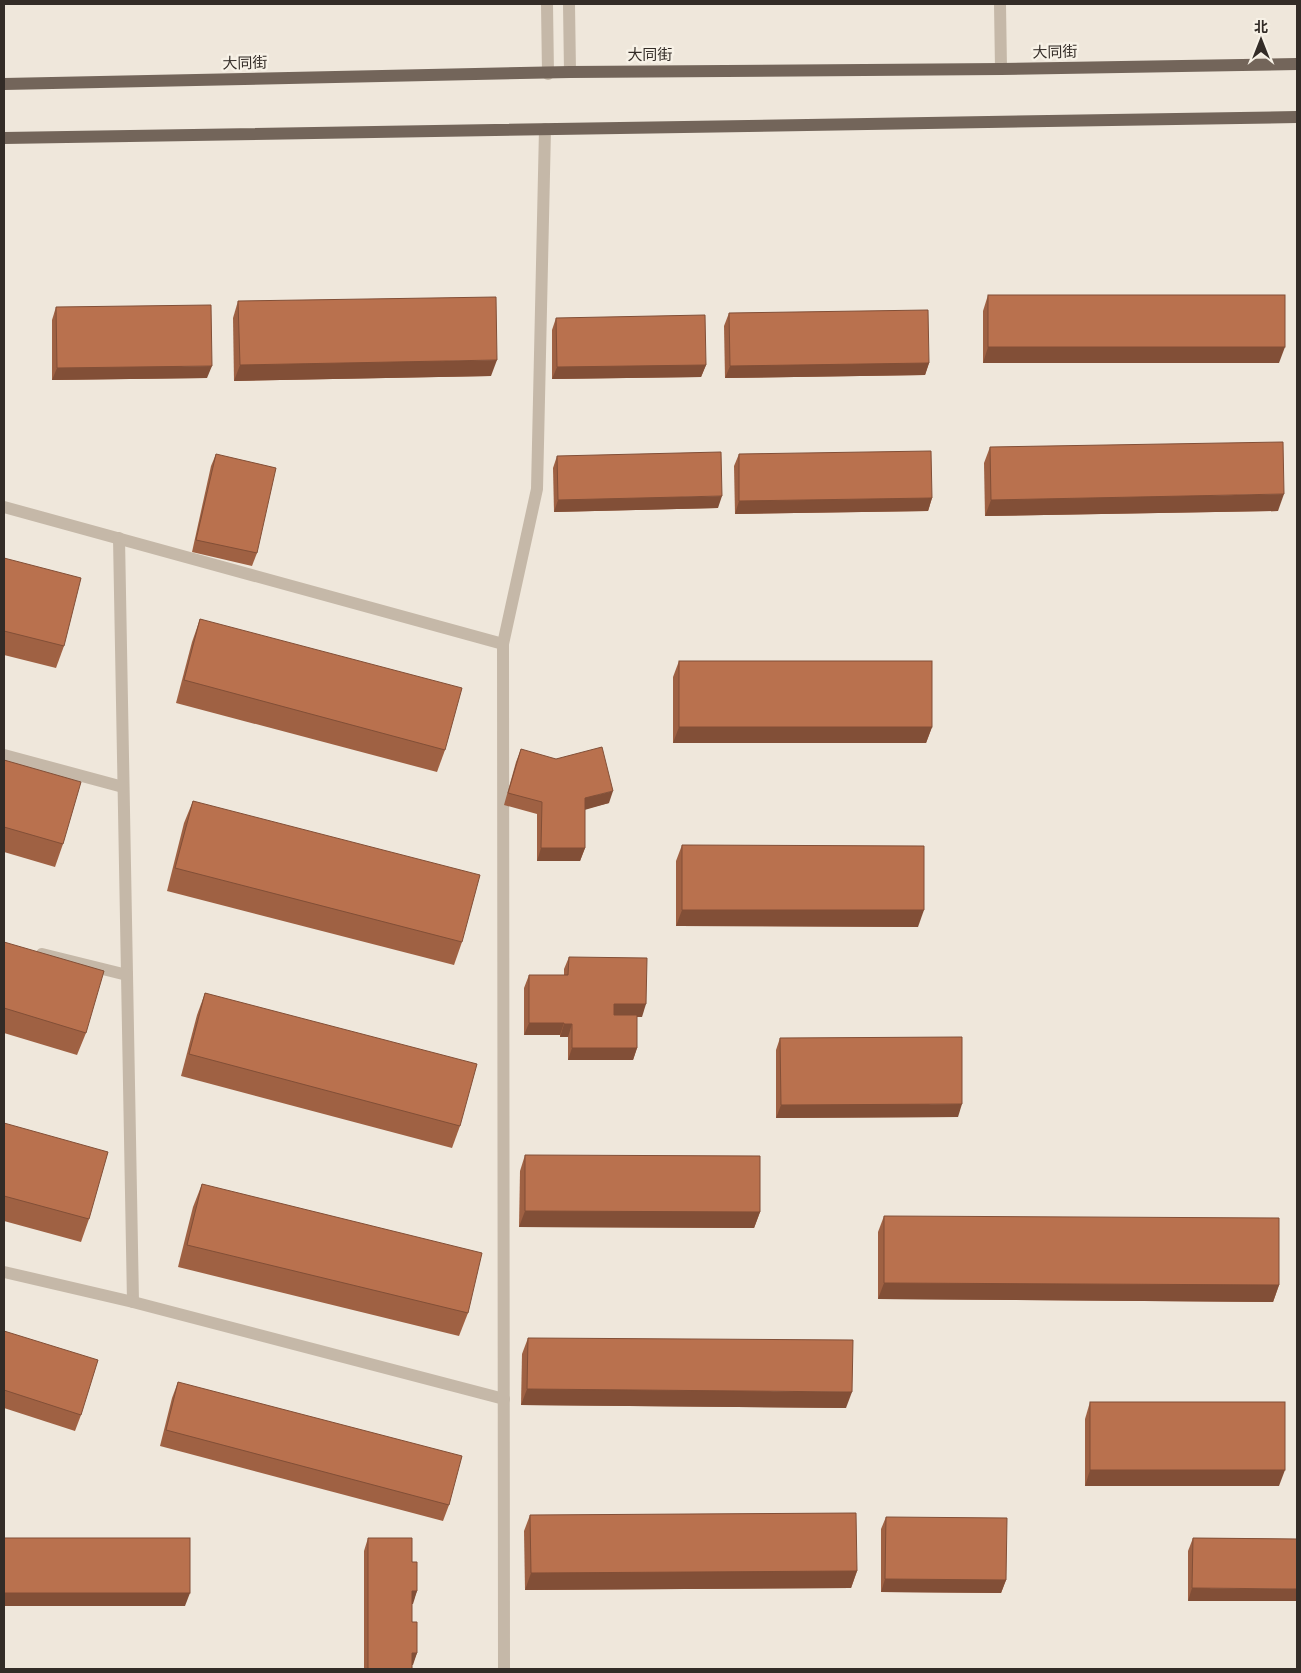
<svg xmlns="http://www.w3.org/2000/svg" width="1301" height="1673" font-family="Lato,'Noto Sans SC',sans-serif">
<rect width="100%" height="100%" fill="#efe7db"/>
<g fill="none" stroke-linecap="round" stroke-linejoin="round">
<g stroke="#c5b8a8" stroke-width="12">
<polyline points="547,4 548,74"/>
<polyline points="569,4 570,72"/>
<polyline points="1000,4 1001,69"/>
<polyline points="4,507 503,644"/>
<polyline points="119,538 133,1302"/>
<polyline points="4,755 123,787"/>
<polyline points="42,954 127,975"/>
<polyline points="4,1272 133,1302 504,1399"/>
<polyline points="504,1669 503,644 537,489 545,129"/>
</g>
<g stroke="#73655a" stroke-width="12">
<polyline points="4,84 570,72 1001,69 1297,64"/>
<polyline points="4,138 1297,117"/>
</g>
</g>
<g fill="#9f6143">
<polygon points="988,295 1279,363 983,363 983,311"/>
<polygon points="238,301 491,376 234,381 233,318"/>
<polygon points="56,307 207,378 52,380 52,320"/>
<polygon points="729,313 929,363 925,375 725,378 724,326"/>
<polygon points="556,318 706,365 701,377 552,379 552,330"/>
<polygon points="990,447 1278,511 985,516 984,463"/>
<polygon points="216,454 257,553 252,566 192,552 211,466"/>
<polygon points="739,454 932,498 928,511 735,514 734,466"/>
<polygon points="557,456 718,508 554,512 553,468"/>
<polygon points="4,558 64,646 56,668 4,655"/>
<polygon points="200,619 445,750 437,772 176,703 192,642"/>
<polygon points="679,661 932,727 926,743 673,743 673,677"/>
<polygon points="521,749 609,803 585,809 585,848 580,861 537,861 537,814 504,805 516,762"/>
<polygon points="4,760 63,844 55,867 4,852"/>
<polygon points="193,801 462,942 454,965 167,891 184,823"/>
<polygon points="682,845 918,927 676,926 676,861"/>
<polygon points="4,942 86,1033 77,1055 4,1033"/>
<polygon points="569,957 642,1017 637,1017 637,1048 633,1060 568,1060 568,1037 560,1037 560,1035 524,1035 524,988 529,975 564,975 564,969"/>
<polygon points="205,993 460,1126 452,1148 181,1076 197,1015"/>
<polygon points="780,1038 958,1117 776,1118 776,1050"/>
<polygon points="4,1123 89,1219 81,1242 4,1221"/>
<polygon points="525,1155 760,1212 754,1228 519,1227 520,1171"/>
<polygon points="202,1184 468,1313 459,1336 178,1267 193,1207"/>
<polygon points="884,1216 1279,1285 1273,1302 878,1299 878,1232"/>
<polygon points="4,1331 81,1415 75,1431 4,1408"/>
<polygon points="528,1338 846,1408 521,1405 522,1354"/>
<polygon points="178,1382 449,1505 443,1521 160,1446 172,1398"/>
<polygon points="1090,1402 1279,1486 1085,1486 1085,1419"/>
<polygon points="530,1515 857,1571 851,1588 525,1590 524,1531"/>
<polygon points="886,1517 1006,1580 1001,1593 881,1592 881,1529"/>
<polygon points="368,1538 412,1562 417,1591 412,1604 412,1622 417,1653 412,1665 412,1669 364,1669 364,1551"/>
<polygon points="1193,1538 1297,1539 1188,1601 1188,1551"/>
</g>
<g fill="#824f37">
<polygon points="988,347 1285,347 1279,363 983,363"/>
<polygon points="497,360 491,376 234,381 240,365"/>
<polygon points="929,363 925,375 725,378 730,366"/>
<polygon points="706,365 701,377 552,379 557,367"/>
<polygon points="212,366 207,378 52,380 57,368"/>
<polygon points="1284,494 1278,511 985,516 991,500"/>
<polygon points="722,496 718,508 554,512 558,500"/>
<polygon points="932,498 928,511 735,514 739,501"/>
<polygon points="679,727 932,727 926,743 673,743"/>
<polygon points="613,791 609,803 581,811 585,798"/>
<polygon points="541,848 585,848 580,861 537,861"/>
<polygon points="682,910 924,910 918,927 676,926"/>
<polygon points="614,1004 646,1004 642,1017 610,1016"/>
<polygon points="529,1023 564,1023 560,1035 524,1035"/>
<polygon points="564,1024 572,1024 568,1037 560,1037"/>
<polygon points="572,1048 637,1048 633,1060 568,1060"/>
<polygon points="962,1104 958,1117 776,1118 781,1105"/>
<polygon points="525,1211 760,1212 754,1228 519,1227"/>
<polygon points="884,1283 1279,1285 1273,1302 878,1299"/>
<polygon points="527,1389 852,1392 846,1408 521,1405"/>
<polygon points="1090,1470 1285,1470 1279,1486 1085,1486"/>
<polygon points="857,1571 851,1588 525,1590 531,1573"/>
<polygon points="885,1579 1006,1580 1001,1593 881,1592"/>
<polygon points="1192,1588 1297,1589 1297,1601 1188,1601"/>
<polygon points="412,1591 417,1591 413,1604 408,1604"/>
<polygon points="4,1593 190,1593 185,1606 4,1606"/>
<polygon points="412,1653 417,1653 413,1665 408,1665"/>
</g>
<g fill="#b9714e" stroke="#824f37">
<rect x="988" y="295" width="297" height="52"/>
<polygon points="496,297 497,360 240,365 238,301"/>
<polygon points="211,305 212,366 57,368 56,307"/>
<polygon points="928,310 929,363 730,366 729,313"/>
<polygon points="705,315 706,365 557,367 556,318"/>
<polygon points="1283,442 1284,494 991,500 990,447"/>
<polygon points="931,451 932,498 739,501 739,454"/>
<polygon points="721,452 722,496 558,500 557,456"/>
<polygon points="216,454 276,468 257,553 196,540"/>
<polygon points="4,558 81,578 64,646 4,631"/>
<polygon points="200,619 462,688 445,750 184,680"/>
<rect x="679" y="661" width="253" height="66"/>
<polygon points="602,747 613,791 585,798 585,848 541,848 542,802 508,793 521,749 556,759"/>
<polygon points="4,760 81,782 63,844 4,827"/>
<polygon points="193,801 480,875 462,942 175,868"/>
<polygon points="682,845 924,846 924,910 682,910"/>
<polygon points="4,942 104,971 86,1033 4,1008"/>
<polygon points="569,957 647,958 646,1004 614,1004 614,1015 637,1015 637,1048 572,1048 572,1024 564,1024 564,1023 529,1023 529,975 568,975"/>
<polygon points="205,993 477,1064 460,1126 189,1054"/>
<polygon points="962,1037 962,1104 781,1105 780,1038"/>
<polygon points="4,1123 108,1152 89,1219 4,1196"/>
<polygon points="525,1155 760,1156 760,1212 525,1211"/>
<polygon points="202,1184 482,1253 468,1313 187,1245"/>
<polygon points="884,1216 1279,1218 1279,1285 884,1283"/>
<polygon points="4,1331 98,1360 81,1415 4,1390"/>
<polygon points="528,1338 853,1340 852,1392 527,1389"/>
<polygon points="178,1382 462,1456 449,1505 166,1430"/>
<rect x="1090" y="1402" width="195" height="68"/>
<polygon points="856,1513 857,1571 531,1573 530,1515"/>
<polygon points="886,1517 1007,1518 1006,1580 885,1579"/>
<rect x="4" y="1538" width="186" height="55"/>
<polygon points="368,1538 412,1538 412,1562 417,1562 417,1591 412,1591 412,1622 417,1622 417,1653 412,1653 412,1669 368,1669"/>
<polygon points="1193,1538 1297,1539 1297,1589 1192,1588"/>
</g>
<g text-anchor="middle" stroke-width="5" stroke-linejoin="round" paint-order="stroke">
<g font-size="15" fill="#332c27" stroke="#f7f1e6">
<text transform="translate(1055 52) rotate(-1)" y="5">大同街</text>
<text x="650" y="60">大同街</text>
<text transform="translate(245 63) rotate(-1)" y="5">大同街</text>
</g>
</g>
<rect width="1301" height="1673" fill="none" stroke="#332c27" stroke-width="10"/>
<g transform="translate(1261 40)" stroke="#f7f1e6" stroke-width="4" paint-order="stroke">
<path d="M0-4L9 19L0 12L-9 19Z" fill="#332c27"/>
<text y="-8" font-size="14" font-weight="bold" text-anchor="middle" fill="#332c27">北</text>
</g>
</svg>
